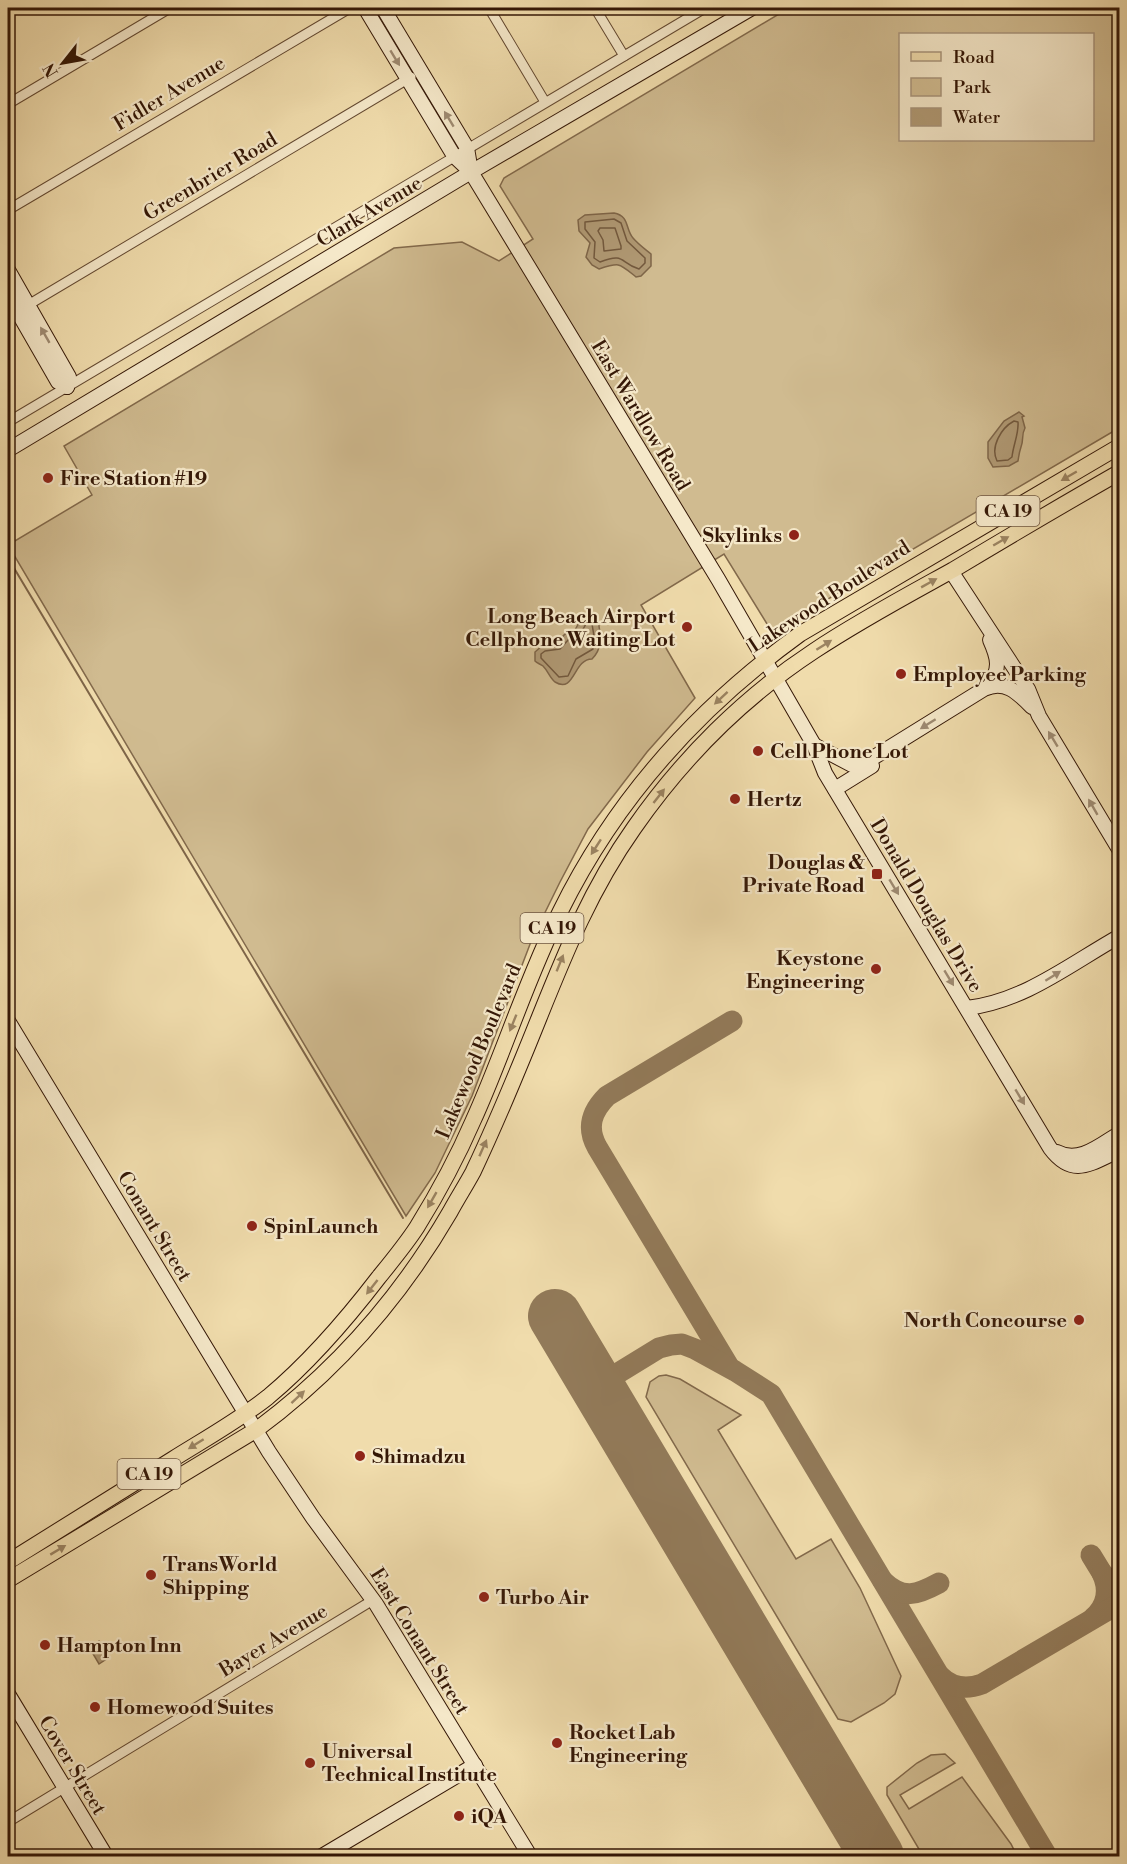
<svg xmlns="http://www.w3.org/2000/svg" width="1127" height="1864" font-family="'Libre Bodoni',serif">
<rect width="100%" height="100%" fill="#f0dcac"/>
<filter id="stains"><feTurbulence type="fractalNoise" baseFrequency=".00333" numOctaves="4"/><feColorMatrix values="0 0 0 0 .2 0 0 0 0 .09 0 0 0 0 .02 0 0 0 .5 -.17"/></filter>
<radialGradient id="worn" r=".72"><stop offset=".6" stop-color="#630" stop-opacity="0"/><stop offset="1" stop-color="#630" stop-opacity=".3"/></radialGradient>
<g fill="#d0bb90" stroke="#82694b" stroke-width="1.5" fill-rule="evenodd">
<path d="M 789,8 L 1119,8 L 1119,428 L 772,632 L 724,554 L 641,605 L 695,698 L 647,752 L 588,829 L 560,882 L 532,939 L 472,1096 L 435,1173 L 406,1216 L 8,545 L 92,495 L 64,446 L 394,248 L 462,242 L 499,261 L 533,239 L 500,186 L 504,178 ZM 900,34 L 1092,34 L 1092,140 L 900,140 Z"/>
<polygon points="666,1375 680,1379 741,1415 718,1430 796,1559 831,1539 860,1588 901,1676 895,1694 884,1703 851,1722 838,1719 646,1397 650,1382 659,1376"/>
<polygon points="945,1754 955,1763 900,1795 909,1809 962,1777 1011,1844 1017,1856 923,1856 887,1795 887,1787 917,1763 931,1755"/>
</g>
<g fill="#b09974" stroke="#7e6548" stroke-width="1.5">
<path d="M 614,213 C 630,216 625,229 633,238 C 639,245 645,249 651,254 L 651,266 L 641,276 L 636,277 C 619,263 620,262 599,269 L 592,265 L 586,257 L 590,243 L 579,231 L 578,220 L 585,215 Z"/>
<path d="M 1019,412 L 1024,416 L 1022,417 L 1025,428 C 1021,435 1024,440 1021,447 C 1019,453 1019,455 1018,461 L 1009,466 L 993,467 L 988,458 L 988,442 L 1004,421 Z"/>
<path d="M 586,616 L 593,616 L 598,619 C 600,634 604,647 592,659 C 573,659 575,694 555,682 C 550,678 548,671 543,666 C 540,664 537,663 535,661 L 535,652 L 543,645 L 556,644 L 565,634 L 575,630 L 581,619 Z"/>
<polygon points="99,1641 108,1658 99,1664 89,1647"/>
</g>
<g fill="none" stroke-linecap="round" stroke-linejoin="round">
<g stroke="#72583d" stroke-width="1.5">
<path d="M 614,219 L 621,223 L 627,241 L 645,258 L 645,263 L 639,269 C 619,263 626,252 600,262 L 594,258 L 595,242 L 585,229 L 585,222 Z"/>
<polygon points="600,228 615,228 621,246 621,249 604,251 603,240 598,231"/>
<path d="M 1014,421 L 1018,422 C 1019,433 1013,446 1012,457 L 1008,460 L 997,461 C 990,447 1001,428 1014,421 Z"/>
<polygon points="587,622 592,624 595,642 593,649 576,659 568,676 559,677 541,658 541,654 545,651 560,649 569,639 581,633"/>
</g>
<polyline stroke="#7e6548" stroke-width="2" points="8,558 403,1218"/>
<g stroke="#927a59" stroke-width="21">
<path d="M 728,1365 L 597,1147 C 586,1127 592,1111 607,1096 L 732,1021"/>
<polyline points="597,1386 659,1348 671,1345 682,1344 695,1349 735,1371 771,1394 1047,1856"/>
<polyline points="1091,1555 1102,1573 1111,1582"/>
<path d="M 883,1581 C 903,1600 917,1595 939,1583"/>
<path d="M 1093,1618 C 1107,1606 1110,1590 1102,1573"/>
<path d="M 940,1676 C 952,1688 966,1690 982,1684 L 1120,1603"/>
</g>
<polyline stroke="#927a59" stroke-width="54" points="555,1316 877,1856"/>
<defs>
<g id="street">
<polyline points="489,8 545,102"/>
<polyline points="595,8 624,56"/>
<polyline points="8,104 170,8"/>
<polyline points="8,210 350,8"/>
<polyline points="23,308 411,77"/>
<polyline points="8,422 705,8"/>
<polyline points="8,1822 373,1600"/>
</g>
<g id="secondary">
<path d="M 365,8 L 454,156 L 471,172 L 718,579 L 814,745 L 825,773 L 1050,1148 C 1073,1179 1091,1163 1120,1150"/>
<polyline points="383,8 467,148 471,172"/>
<polyline points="8,270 69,377 67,387"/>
<polyline points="8,295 58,382 67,387"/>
<polyline points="8,450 471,172 752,8"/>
<polyline points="951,571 1028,689 1039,716 1120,851"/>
<path d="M 989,687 C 1000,668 999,660 990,640"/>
<path d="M 814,745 L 852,765 L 863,764 L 984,689 C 1005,679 1018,693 1032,707"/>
<polyline points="835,789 872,766"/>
<path d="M 967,1008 C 1025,1001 1070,964 1120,936"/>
<polyline points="8,1021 269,1452 313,1518 376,1604 530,1856"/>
<path d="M 1057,1152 C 1079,1164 1100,1145 1120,1133"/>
<polyline points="8,1694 106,1856"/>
<polyline points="322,1856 475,1765"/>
</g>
<g id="primary">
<path d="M 8,1562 C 63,1528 118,1493 173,1459 C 205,1439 239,1420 268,1397 C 310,1362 346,1320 379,1277 C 392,1261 406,1244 417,1227 C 438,1193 457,1158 473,1121 C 504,1053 526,980 560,912 C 615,800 699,707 800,634 L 1120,446"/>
<path d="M 8,1580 L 256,1430 C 336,1371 400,1298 450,1212 C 457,1199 466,1185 473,1172 C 491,1134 508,1094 524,1055 C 557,975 583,900 634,828 C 682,759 744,697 814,651 C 859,621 906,596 953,570 C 1008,537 1064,504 1120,472"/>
</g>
</defs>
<use href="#street" stroke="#634830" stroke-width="11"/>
<use href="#secondary" stroke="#341706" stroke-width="16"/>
<use href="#primary" stroke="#341706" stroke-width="17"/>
<use href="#street" stroke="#f5e8c9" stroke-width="9"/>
<use href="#secondary" stroke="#f5e8c9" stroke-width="14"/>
<use href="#primary" stroke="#f0dcac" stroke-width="15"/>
</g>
<defs><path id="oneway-solid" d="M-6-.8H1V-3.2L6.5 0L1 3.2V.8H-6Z" transform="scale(1.5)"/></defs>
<g fill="#9e8a71">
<use href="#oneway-solid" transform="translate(395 58) rotate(59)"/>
<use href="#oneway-solid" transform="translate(449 119) rotate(-121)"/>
<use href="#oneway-solid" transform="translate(45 335) rotate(-120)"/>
<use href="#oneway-solid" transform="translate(928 724) rotate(148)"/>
<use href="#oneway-solid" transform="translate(1053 739) rotate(-121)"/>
<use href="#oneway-solid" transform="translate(1093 807) rotate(-120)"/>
<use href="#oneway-solid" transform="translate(894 887) rotate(59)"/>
<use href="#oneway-solid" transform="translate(1053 976) rotate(-32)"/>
<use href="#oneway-solid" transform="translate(949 978) rotate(59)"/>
<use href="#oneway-solid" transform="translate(1020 1097) rotate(59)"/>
</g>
<g fill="#9b8361">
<use href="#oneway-solid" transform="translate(1069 476) rotate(150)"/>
<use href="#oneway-solid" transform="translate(1001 541) rotate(-30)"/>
<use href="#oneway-solid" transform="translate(929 583) rotate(-29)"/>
<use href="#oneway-solid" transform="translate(824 645) rotate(-32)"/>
<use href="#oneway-solid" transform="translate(721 698) rotate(137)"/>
<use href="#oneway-solid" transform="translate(659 796) rotate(-52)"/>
<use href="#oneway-solid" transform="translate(596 847) rotate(123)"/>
<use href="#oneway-solid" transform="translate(560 963) rotate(-68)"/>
<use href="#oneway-solid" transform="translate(513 1023) rotate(112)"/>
<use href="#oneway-solid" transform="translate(483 1148) rotate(-66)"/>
<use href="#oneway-solid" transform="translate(432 1200) rotate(120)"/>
<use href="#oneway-solid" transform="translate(372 1287) rotate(128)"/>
<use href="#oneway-solid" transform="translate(298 1397) rotate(-43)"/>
<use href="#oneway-solid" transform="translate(196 1444) rotate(148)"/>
<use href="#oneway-solid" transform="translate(58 1550) rotate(-31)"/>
</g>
<g fill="#8f2418" stroke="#f5e8c9" stroke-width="2">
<circle cx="48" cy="478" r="6"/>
<circle cx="794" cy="535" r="6"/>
<circle cx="687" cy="627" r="6"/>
<circle cx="901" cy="674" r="6"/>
<circle cx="758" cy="751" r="6"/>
<circle cx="735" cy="799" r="6"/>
<rect x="871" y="868" width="12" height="12" rx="3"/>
<circle cx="876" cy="969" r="6"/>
<circle cx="252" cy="1226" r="6"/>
<circle cx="1079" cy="1320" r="6"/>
<circle cx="360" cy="1456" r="6"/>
<circle cx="151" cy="1575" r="6"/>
<circle cx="484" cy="1597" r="6"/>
<circle cx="45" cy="1645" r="6"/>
<circle cx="95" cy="1707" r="6"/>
<circle cx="557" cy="1743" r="6"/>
<circle cx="310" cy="1763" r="6"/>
<circle cx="459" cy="1816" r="6"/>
</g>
<g text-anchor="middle" stroke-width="4.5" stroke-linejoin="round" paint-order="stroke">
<g fill="#f5e8c9" stroke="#6e5640" stroke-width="1.5">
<rect x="976.5" y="496" width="63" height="30" rx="4.5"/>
<rect x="520.5" y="913" width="63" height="30" rx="4.5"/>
<rect x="117.5" y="1459" width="63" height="30" rx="4.5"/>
</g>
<g font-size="18" font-weight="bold" fill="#341706">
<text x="1008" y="517">CA 19</text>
<text x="552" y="934">CA 19</text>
<text x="149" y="1480">CA 19</text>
</g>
<g font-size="20" fill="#341706" stroke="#f5e8c9">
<text transform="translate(169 93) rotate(-31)" y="7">Fidler Avenue</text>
<text transform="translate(210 176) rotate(-31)" y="7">Greenbrier Road</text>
<text transform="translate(369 211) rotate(-31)" y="7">Clark Avenue</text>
<text transform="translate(641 415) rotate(59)" y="7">East Wardlow Road</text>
<text transform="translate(829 596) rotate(-33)" y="7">Lakewood Boulevard</text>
<text transform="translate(927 905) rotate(59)" y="7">Donald Douglas Drive</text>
<text transform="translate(478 1051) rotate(-67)" y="7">Lakewood Boulevard</text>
<text transform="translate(155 1226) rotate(59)" y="7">Conant Street</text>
<text transform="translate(273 1640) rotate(-31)" y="7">Bayer Avenue</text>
<text transform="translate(420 1641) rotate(58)" y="7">East Conant Street</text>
<text transform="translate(73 1765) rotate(59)" y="7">Cover Street</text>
</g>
<g font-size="20" font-weight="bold" fill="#341706" stroke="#f5e8c9" text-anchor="start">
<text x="60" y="485">Fire Station #19</text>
<text x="782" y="542" text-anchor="end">Skylinks</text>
<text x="675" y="623" text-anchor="end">Long Beach Airport<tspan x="675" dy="23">Cellphone Waiting Lot</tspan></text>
<text x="913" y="681">Employee Parking</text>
<text x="770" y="758">Cell Phone Lot</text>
<text x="747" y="806">Hertz</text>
<text x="865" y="869" text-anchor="end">Douglas &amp;<tspan x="865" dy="23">Private Road</tspan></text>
<text x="864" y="965" text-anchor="end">Keystone<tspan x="864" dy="23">Engineering</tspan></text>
<text x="264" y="1233">SpinLaunch</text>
<text x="1067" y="1327" text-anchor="end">North Concourse</text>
<text x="372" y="1463">Shimadzu</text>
<text x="163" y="1571">TransWorld<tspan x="163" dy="23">Shipping</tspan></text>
<text x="496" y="1604">Turbo Air</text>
<text x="57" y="1652">Hampton Inn</text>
<text x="107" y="1714">Homewood Suites</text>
<text x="569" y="1739">Rocket Lab<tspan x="569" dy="23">Engineering</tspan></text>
<text x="322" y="1758">Universal<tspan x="322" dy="23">Technical Institute</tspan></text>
<text x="471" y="1823">iQA</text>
</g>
</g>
<rect width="1127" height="1864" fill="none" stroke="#f0dcac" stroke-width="30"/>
<rect x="9" y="9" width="1109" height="1846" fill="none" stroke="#341706" stroke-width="3"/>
<rect x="15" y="15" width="1097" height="1834" fill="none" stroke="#341706" stroke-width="1.5"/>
<rect x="899" y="33" width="195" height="108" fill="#f5e8c9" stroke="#a8947b" stroke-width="1.5"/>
<rect x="911" y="52" width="30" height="9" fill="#f0dcac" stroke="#a8947b" stroke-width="1.5"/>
<text x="953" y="63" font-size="18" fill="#341706">Road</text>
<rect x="911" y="78" width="30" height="18" fill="#d0bb90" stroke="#a8947b" stroke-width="1.5"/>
<text x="953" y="93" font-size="18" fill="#341706">Park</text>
<rect x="911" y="108" width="30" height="18" fill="#b09974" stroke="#a8947b" stroke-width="1.5"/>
<text x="953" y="123" font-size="18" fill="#341706">Water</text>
<g transform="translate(63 63) rotate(239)" stroke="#f5e8c9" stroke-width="4.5" paint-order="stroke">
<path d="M0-4.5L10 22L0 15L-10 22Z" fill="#341706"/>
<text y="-9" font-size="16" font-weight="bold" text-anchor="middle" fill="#341706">N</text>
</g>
<rect width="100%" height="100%" filter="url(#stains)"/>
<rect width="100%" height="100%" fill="url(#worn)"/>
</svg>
